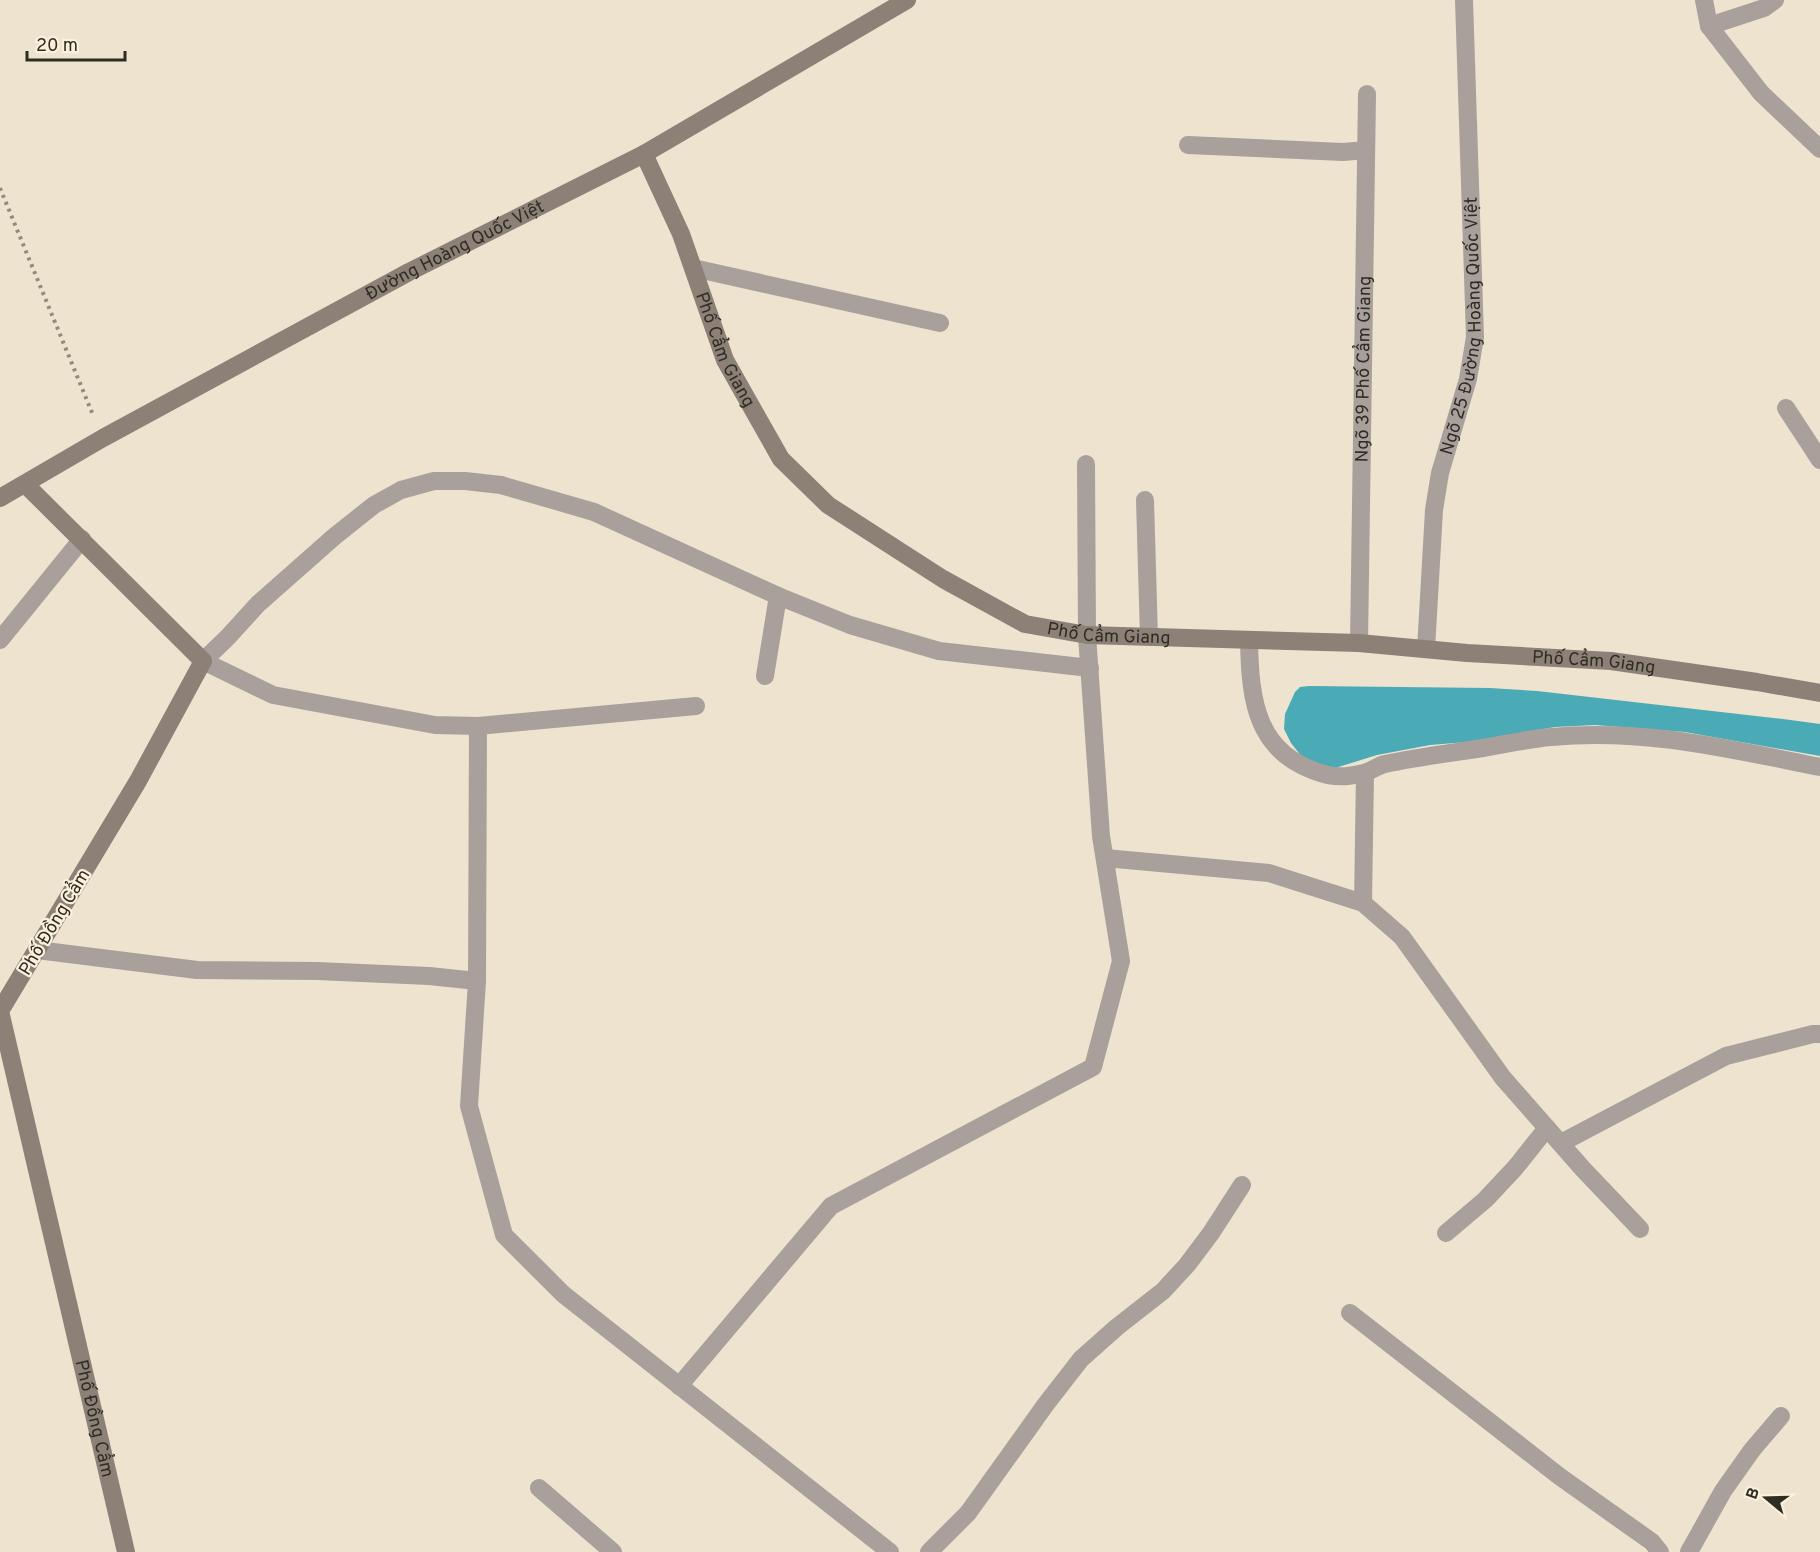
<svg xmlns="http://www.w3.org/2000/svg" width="1820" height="1552" font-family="Overpass,sans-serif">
<rect width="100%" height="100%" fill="#ede3ce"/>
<polygon fill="#4aaab5" points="1309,686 1490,688 1537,691 1783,719 1820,724 1820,756 1685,732 1595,725 1555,727 1467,742 1430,745 1377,755 1332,769 1302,757 1291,743 1284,729 1285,714 1295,692 1300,687"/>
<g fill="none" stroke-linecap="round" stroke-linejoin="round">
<polyline stroke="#928b7c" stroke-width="4" stroke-dasharray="3 4.5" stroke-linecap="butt" points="0,188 93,415"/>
<g stroke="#a9a09b" stroke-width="18">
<polyline points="1709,26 1764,8 1775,0"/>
<polyline points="1188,145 1343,152 1366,150"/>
<polyline points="539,1488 613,1552"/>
</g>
<g stroke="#a9a09b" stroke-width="18">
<polyline points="1704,0 1709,26 1761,93 1820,149"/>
<polyline points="693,268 940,323"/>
<polyline points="1786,408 1820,460"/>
<polyline points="1145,500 1149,637"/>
<polyline points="0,640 82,539"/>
<path d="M 1249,640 C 1250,701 1256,755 1324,774 C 1336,778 1352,776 1364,773 C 1371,771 1377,766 1385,764 C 1417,757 1451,753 1483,748 C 1506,744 1528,739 1551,737 C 1644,728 1729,749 1820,767"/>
<path id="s1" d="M 1359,643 L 1367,94"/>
<path id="s2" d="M 1426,649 L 1434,510 L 1440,473 L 1468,379 L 1475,337 L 1464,0"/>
<polyline points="765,676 778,596"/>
<polyline points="696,706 478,726 435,725 273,695 203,661 227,638 258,604 335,536 374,505 401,490 434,481 465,481 501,485 594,512 778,596 850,625 939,651 1090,668"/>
<polyline points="478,726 477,981 469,1106 504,1235 563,1294 890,1552"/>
<polyline points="1105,858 1269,873 1363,903 1402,937 1503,1078 1582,1168 1640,1229"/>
<polyline points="1363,903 1365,773"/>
<polyline points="37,950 197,970 317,971 429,976 477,981"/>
<polyline points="1561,1143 1726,1056 1813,1034 1820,1034"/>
<polyline points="1446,1233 1485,1200 1515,1168 1547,1128"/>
<polyline points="1350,1313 1559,1476 1652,1542 1660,1552"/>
<polyline points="679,1386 831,1206 1093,1067 1121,961 1101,836 1087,635 1086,464"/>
<polyline points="929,1552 968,1513 1046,1404 1081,1359 1117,1327 1163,1291 1187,1265 1211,1233 1242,1185"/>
<polyline points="1689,1552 1723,1491 1752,1450 1781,1416"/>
</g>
<g stroke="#8c8077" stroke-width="18">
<path id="s3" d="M 644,154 L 681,234 L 725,360 L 781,459 L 828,505 L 943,579 L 1025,624 L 1087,635 L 1359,643 L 1467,653 L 1611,661 L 1757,682 L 1820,693"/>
<path id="s4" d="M 25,484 L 203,661 L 138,781 L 0,1011 L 126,1552"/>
<path id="s5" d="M 0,498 L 103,438 L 409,272 L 644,154 L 907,0"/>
</g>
</g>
<g text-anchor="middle" stroke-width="4.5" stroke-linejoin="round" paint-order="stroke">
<g font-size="18" fill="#2f2c24" stroke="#faf0db">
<text dy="6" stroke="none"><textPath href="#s5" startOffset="518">Đường Hoàng Quốc Việt</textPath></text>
<text dy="6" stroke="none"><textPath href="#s2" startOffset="327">Ngõ 25 Đường Hoàng Quốc Việt</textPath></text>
<text dy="6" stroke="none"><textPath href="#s3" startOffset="212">Phố Cẩm Giang</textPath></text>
<text dy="6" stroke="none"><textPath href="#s1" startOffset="274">Ngõ 39 Phố Cẩm Giang</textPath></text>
<text dy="6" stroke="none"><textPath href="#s3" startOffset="716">Phố Cẩm Giang</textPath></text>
<text dy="6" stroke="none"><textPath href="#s3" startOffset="1202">Phố Cẩm Giang</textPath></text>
<text transform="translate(54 922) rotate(-59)" y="6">Phố Đồng Cẩm</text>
<text dy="6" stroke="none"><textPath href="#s4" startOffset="1074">Phố Đồng Cẩm</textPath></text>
</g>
</g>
<g transform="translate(1766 1498) rotate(289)" stroke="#faf0db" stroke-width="4.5" paint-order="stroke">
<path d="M0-4.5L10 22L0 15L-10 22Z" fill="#2f2c24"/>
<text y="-9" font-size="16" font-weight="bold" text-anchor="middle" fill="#2f2c24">B</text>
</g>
<path d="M27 51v9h98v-9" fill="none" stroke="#2f2c24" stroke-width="3"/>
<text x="36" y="51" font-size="18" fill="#2f2c24" stroke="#faf0db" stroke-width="4.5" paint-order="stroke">20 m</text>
</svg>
